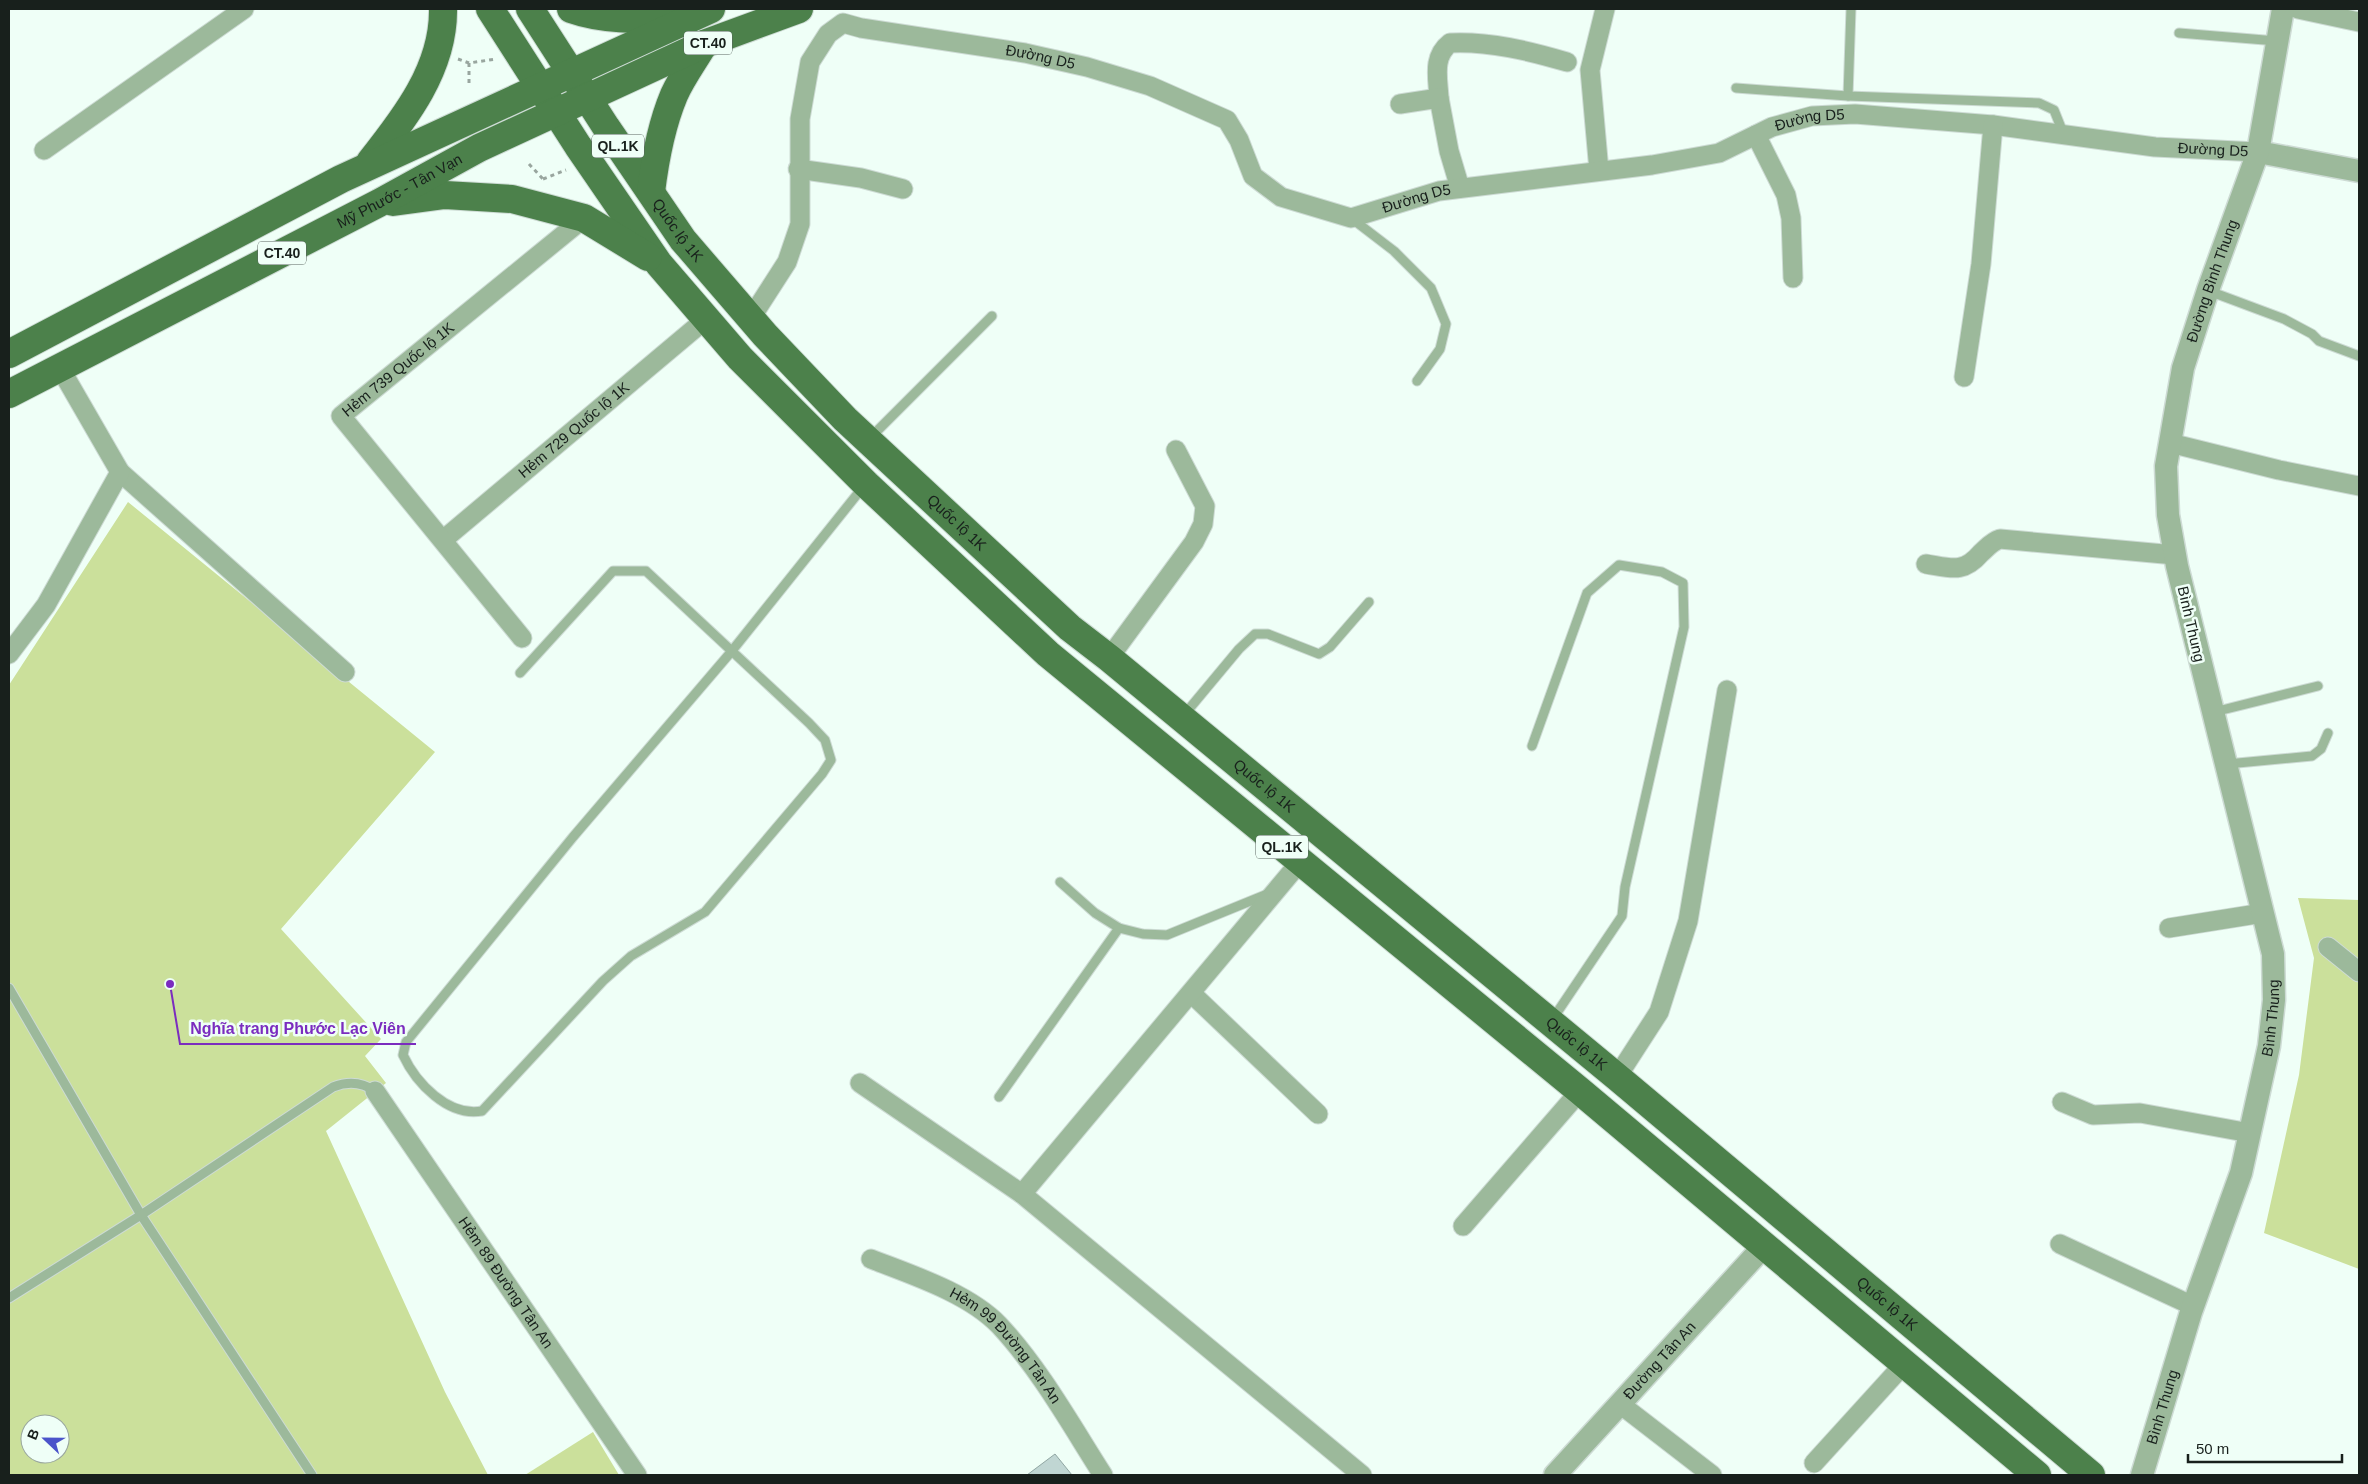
<svg xmlns="http://www.w3.org/2000/svg" width="2368" height="1484" font-family="Arial,sans-serif">
<rect width="100%" height="100%" fill="#effff7"/>
<g fill="#cbe09b" fill-rule="evenodd">
<path d="M 128,502 L 435,752 L 281,929 L 381,1039 L 365,1056 L 386,1083 L 326,1131 L 445,1392 L 488,1475 L 9,1475 L 9,685 ZM 30,1424 L 60,1424 L 60,1454 L 30,1454 Z"/>
<polygon points="2298,898 2359,900 2359,1269 2264,1233 2299,1075 2314,958"/>
<polygon points="593,1432 619,1475 525,1475"/>
</g>
<polygon fill="#c0d6d3" stroke="#90a6a3" points="1055,1454 1072,1475 1027,1475"/>
<g fill="none" stroke-linecap="round" stroke-linejoin="round">
<defs>
<g id="service">
<polyline points="1851,9 1848,96 2039,103 2054,110 2064,135"/>
<polyline points="2179,33 2277,41"/>
<polyline points="1736,88 1848,96"/>
<polyline points="1351,218 1394,251 1431,288 1446,324 1440,349 1417,381"/>
<polyline points="2209,291 2284,319 2312,334 2319,341 2359,356"/>
<polyline points="870,438 992,316"/>
<path d="M 520,673 L 613,571 L 646,571 L 809,723 L 825,740 L 831,760 L 822,774 L 705,912 L 631,956 L 603,981 L 482,1111 C 448,1117 416,1083 403,1055 L 406,1042 L 573,837 L 731,652 L 863,487"/>
<polyline points="2214,712 2318,686"/>
<polyline points="1184,715 1239,649 1255,634 1268,634 1319,654 1330,647 1369,602"/>
<polyline points="1532,746 1587,593 1619,565 1662,572 1683,583 1684,627 1625,887 1622,916 1552,1020"/>
<polyline points="2227,764 2312,756 2321,749 2328,733"/>
<polyline points="1060,882 1095,913 1119,928 1143,934 1167,935 1270,893"/>
<polyline points="9,988 141,1215 312,1475"/>
<polyline points="999,1097 1119,928"/>
<path d="M 9,1298 L 141,1215 L 333,1087 C 348,1081 362,1082 375,1091"/>
</g>
<g id="minor">
<polyline points="2298,9 2359,22"/>
<path d="M 1439,98 C 1438,78 1432,57 1450,43 C 1489,41 1530,51 1567,62"/>
<polyline points="1400,104 1439,98 1449,151 1460,188"/>
<polyline points="1756,135 1786,195 1791,218 1793,278"/>
<polyline points="44,150 244,9"/>
<polyline points="798,169 861,178 903,189"/>
<polyline points="1599,171 1590,70 1605,9"/>
<path id="s1" d="M 751,318 L 787,262 L 800,224 L 800,119 L 810,62 L 828,34 L 843,23 L 861,28 L 1025,53 L 1087,67 L 1150,86 L 1227,120 L 1239,140 L 1253,176 L 1281,197 L 1351,218 L 1439,191 L 1652,165 L 1719,153 L 1772,127 L 1812,116 L 1855,114 L 1993,125 L 2155,147 L 2258,152"/>
<polyline points="1964,377 1981,264 1993,125"/>
<polyline points="2170,443 2279,470 2359,486"/>
<polyline points="120,472 345,672"/>
<path id="s2" d="M 443,540 L 706,319"/>
<path d="M 1926,564 C 1951,568 1963,574 1981,553 C 1988,547 1991,542 2000,539 L 2175,555"/>
<path id="s3" d="M 522,638 L 341,416 L 584,218"/>
<polyline points="9,654 46,605 120,472 60,368"/>
<polyline points="1109,658 1194,542 1203,524 1205,506 1176,450"/>
<polyline points="2169,928 2263,913"/>
<polyline points="2328,947 2359,972"/>
<polyline points="1191,993 1318,1114"/>
<polyline points="1617,1077 1659,1012 1688,921 1727,690"/>
<polyline points="860,1083 1022,1194 1362,1475"/>
<path id="s4" d="M 375,1091 L 637,1475"/>
<polyline points="2062,1102 2093,1115 2140,1113 2250,1133"/>
<polyline points="1022,1194 1300,862"/>
<polyline points="1463,1226 1580,1091"/>
<polyline points="2060,1244 2193,1306"/>
<path id="s5" d="M 871,1259 C 912,1275 968,1293 999,1325 C 1040,1369 1071,1425 1103,1475"/>
<polyline points="1620,1404 1712,1475"/>
<polyline points="1814,1463 1904,1364"/>
</g>
<g id="tertiary">
<polyline points="2258,152 2359,171"/>
<path id="s6" d="M 1555,1475 L 1764,1246"/>
<path id="s7" d="M 2142,1475 L 2191,1312 L 2241,1173 L 2269,1046 L 2274,1000 L 2273,954 L 2177,566 L 2168,515 L 2166,466 L 2183,368 L 2208,290 L 2258,152 L 2283,9"/>
</g>
<g id="primary">
<polyline points="490,9 578,146 659,264 740,358 866,484 1048,654 1580,1091 2037,1475"/>
<path id="s8" d="M 530,9 L 606,127 L 683,240 L 765,335 L 845,419 L 1070,628 L 1109,658 L 1617,1077 L 2091,1475"/>
<path d="M 571,9 C 605,21 641,19 677,18"/>
<path d="M 370,162 C 405,118 444,68 443,9"/>
<path d="M 651,192 C 655,159 661,126 674,95 C 682,77 694,61 704,44"/>
<polyline points="393,202 445,195 512,199 584,218 648,257"/>
<polyline points="9,354 341,179 711,9"/>
<path id="s9" d="M 9,394 L 379,203 L 479,148 L 704,44 L 799,9"/>
</g>
</defs>
<use href="#service" stroke="#cddbd4" stroke-width="11"/>
<use href="#minor" stroke="#cddbd4" stroke-width="21"/>
<use href="#tertiary" stroke="#cddbd4" stroke-width="25"/>
<use href="#primary" stroke="#cddbd4" stroke-width="30"/>
<g stroke="#99a69f" stroke-width="3" stroke-dasharray="4 4" stroke-linecap="butt">
<polyline points="458,59 469,63 496,59"/>
<polyline points="469,63 469,85"/>
<polyline points="529,164 543,179"/>
<polyline points="543,179 566,170"/>
</g>
<use href="#service" stroke="#9cb99b" stroke-width="9"/>
<use href="#minor" stroke="#9cb99b" stroke-width="19"/>
<use href="#tertiary" stroke="#9cb99b" stroke-width="22"/>
<use href="#primary" stroke="#4c814b" stroke-width="28"/>
</g>
<g text-anchor="middle" stroke-width="5" stroke-linejoin="round" paint-order="stroke">
<g fill="#effff7" stroke="#58635e" stroke-width="1">
<rect x="684" y="31.5" width="48" height="23" rx="4"/>
<rect x="592" y="134.5" width="52" height="23" rx="4"/>
<rect x="258" y="241.5" width="48" height="23" rx="4"/>
<rect x="1256" y="835.5" width="52" height="23" rx="4"/>
</g>
<g font-size="14" font-weight="bold" fill="#18201c">
<text x="708" y="48">CT.40</text>
<text x="618" y="151">QL.1K</text>
<text x="282" y="258">CT.40</text>
<text x="1282" y="852">QL.1K</text>
</g>
<g font-size="15" fill="#18201c" stroke="#effff7">
<text dy="5" stroke="none"><textPath href="#s1" startOffset="522">Đường D5</textPath></text>
<text dy="5" stroke="none"><textPath href="#s1" startOffset="1362">Đường D5</textPath></text>
<text dy="5" stroke="none"><textPath href="#s1" startOffset="1768">Đường D5</textPath></text>
<text dy="5" stroke="none"><textPath href="#s9" startOffset="440">Mỹ Phước - Tân Vạn</textPath></text>
<text dy="5" stroke="none"><textPath href="#s1" startOffset="958">Đường D5</textPath></text>
<text dy="5" stroke="none"><textPath href="#s8" startOffset="266">Quốc lộ 1K</textPath></text>
<text dy="5" stroke="none"><textPath href="#s7" startOffset="1232">Đường Bình Thung</textPath></text>
<text dy="5" stroke="none"><textPath href="#s3" startOffset="360">Hẻm 739 Quốc lộ 1K</textPath></text>
<text dy="5" stroke="none"><textPath href="#s2" startOffset="171">Hẻm 729 Quốc lộ 1K</textPath></text>
<text dy="5" stroke="none"><textPath href="#s8" startOffset="671">Quốc lộ 1K</textPath></text>
<text transform="translate(2191 624) rotate(77)" y="5">Bình Thung</text>
<text dy="5" stroke="none"><textPath href="#s8" startOffset="1076">Quốc lộ 1K</textPath></text>
<text dy="5" stroke="none"><textPath href="#s7" startOffset="476">Bình Thung</textPath></text>
<text dy="5" stroke="none"><textPath href="#s8" startOffset="1481">Quốc lộ 1K</textPath></text>
<text dy="5" stroke="none"><textPath href="#s4" startOffset="232">Hẻm 89 Đường Tân An</textPath></text>
<text dy="5" stroke="none"><textPath href="#s8" startOffset="1886">Quốc lộ 1K</textPath></text>
<text dy="5" stroke="none"><textPath href="#s5" startOffset="164">Hẻm 99 Đường Tân An</textPath></text>
<text dy="5" stroke="none"><textPath href="#s6" startOffset="155">Đường Tân An</textPath></text>
<text dy="5" stroke="none"><textPath href="#s7" startOffset="71">Bình Thung</textPath></text>
</g>
</g>
<path fill="none" stroke="#7b2cbf" stroke-width="2" d="M170 984L180 1044H416"/>
<circle fill="#7b2cbf" stroke="#effff7" stroke-width="2" cx="170" cy="984" r="5"/>
<g font-size="16" text-anchor="middle" font-weight="bold" fill="#7b2cbf" stroke="#effff7" stroke-width="5" stroke-linejoin="round" paint-order="stroke">
<text x="298" y="1034">Nghĩa trang Phước Lạc Viên</text>
</g>
<rect width="2368" height="1484" fill="none" stroke="#18201c" stroke-width="20"/>
<g transform="translate(45 1439) rotate(292)"><circle r="24" fill="#effff7" stroke="#99a69f"/>
<path d="M0-4L9 19L0 12L-9 19Z" fill="#4b54ca"/>
<text y="-8" font-size="14" font-weight="bold" text-anchor="middle" fill="#18201c">B</text>
</g>
<path d="M2188 1454v8h154v-8" fill="none" stroke="#18201c" stroke-width="2.5"/>
<text x="2196" y="1454" font-size="15" fill="#18201c" stroke="#effff7" stroke-width="4" paint-order="stroke">50 m</text>
</svg>
